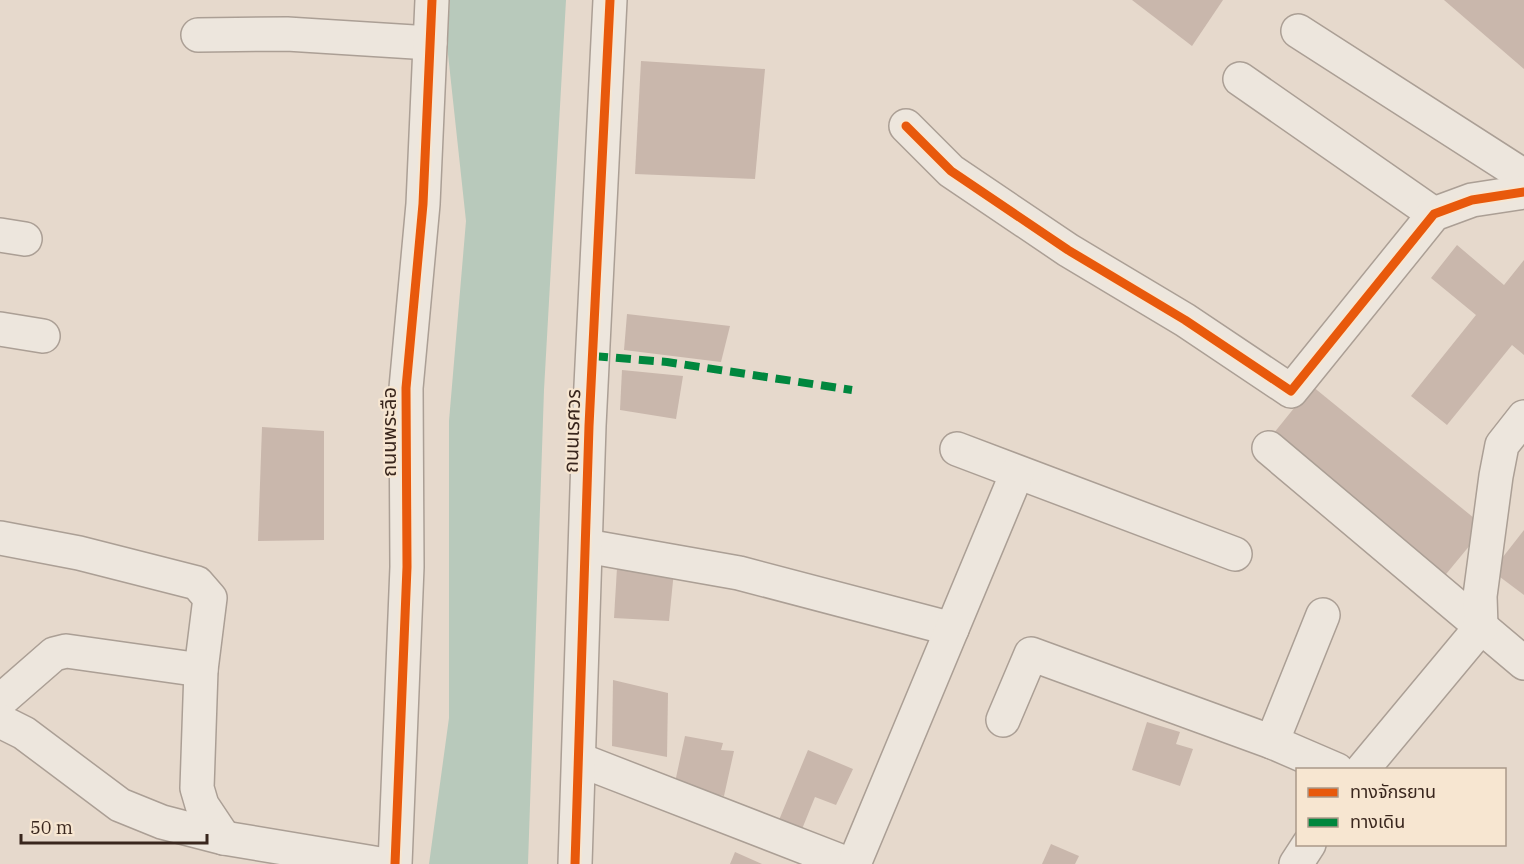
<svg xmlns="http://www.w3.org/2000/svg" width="1524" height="864" font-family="'IBM Plex Serif','Noto Sans Thai',serif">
<rect width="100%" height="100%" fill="#e6d9cc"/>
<polygon fill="#b8c9bb" points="450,0 566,0 544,390 528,864 429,864 449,718 449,421 466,221 447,45"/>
<g fill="#c9b7ac">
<polygon points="1132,0 1223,0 1192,46"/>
<polygon points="1444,0 1524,0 1524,69"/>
<polygon points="641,61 765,69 755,179 635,174"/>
<polygon points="1457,245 1504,285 1524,260 1524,355 1512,345 1447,425 1411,396 1476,315 1431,278"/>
<polygon points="627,314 730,326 721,362 624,350"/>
<polygon points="622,370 683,376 676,419 620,410"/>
<polygon points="1312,386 1485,527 1442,579 1269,439"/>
<polygon points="262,427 324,431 324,540 258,541"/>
<polygon points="1524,530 1524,595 1492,571"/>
<polygon points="617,568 674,571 669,621 614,618"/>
<polygon points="613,680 668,693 667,757 612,746"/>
<polygon points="1147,722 1180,732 1176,744 1193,749 1180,786 1132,770"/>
<polygon points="685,736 723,743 721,750 734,751 724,796 674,787"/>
<polygon points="808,750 853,769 836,805 815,797 802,829 779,820"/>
<polygon points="1051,844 1079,856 1075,864 1042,864"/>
<polygon points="735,852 762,864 730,864"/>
</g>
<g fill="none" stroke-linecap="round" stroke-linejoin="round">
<defs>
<g id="minor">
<polyline points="1298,31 1524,176"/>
<polyline points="198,35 287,34 430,43"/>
<polyline points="1240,79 1434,214"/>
<polyline points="906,126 951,171 1068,250 1185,320 1291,391 1434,214 1472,200 1524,192"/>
<polyline points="0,235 25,239"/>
<polyline points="0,329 43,336"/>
<polyline points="1269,448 1524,663"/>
<polyline points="957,449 1235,554"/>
<polyline points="0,538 79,553 197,583 210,598 201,670"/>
<polyline points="586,546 739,573 952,629"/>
<polyline points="0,701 54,654 66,651 201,670 197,788 202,805 224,838"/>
<polyline points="1003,720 1031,654 1272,742 1337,770"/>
<polyline points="0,721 24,733 120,805 162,822 224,838 380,864"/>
<polyline points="1272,742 1323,615"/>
<polyline points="580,760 848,864"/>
<polyline points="1362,770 1481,627 1480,596 1496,476 1502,445 1524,417"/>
<polyline points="395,864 407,567 406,388 423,204 432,0"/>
<polyline points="575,864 589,426 610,0"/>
<polyline points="854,864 1017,473"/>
<polyline points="1296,864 1309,844"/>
</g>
</defs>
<use href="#minor" stroke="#ab9f95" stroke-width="36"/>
<use href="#minor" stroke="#ede6dd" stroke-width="33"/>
<polyline stroke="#00873e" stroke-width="8" stroke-dasharray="15 8" stroke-linecap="butt" points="593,356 667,362 852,390"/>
<defs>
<g id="cycleway">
<polyline points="906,126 951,171 1068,250 1185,320 1291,391 1434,214 1472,200 1524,192"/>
<polyline points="395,864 407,567 406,388 423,204 432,0"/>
<polyline points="575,864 589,426 610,0"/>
</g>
</defs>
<use href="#cycleway" stroke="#f7e6d1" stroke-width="13"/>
<use href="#cycleway" stroke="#e8590c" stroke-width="9"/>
</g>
<g text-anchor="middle" stroke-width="4.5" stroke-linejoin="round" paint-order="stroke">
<g font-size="20" fill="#39261d" stroke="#f7e6d1">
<text transform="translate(572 431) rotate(-88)" y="7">ถนนเรศวร</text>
<text transform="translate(389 432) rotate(-90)" y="7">ถนนพระลือ</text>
</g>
</g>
<rect x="1296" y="768" width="210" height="78" fill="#f7e6d1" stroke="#ab9989" stroke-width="1.5"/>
<rect x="1308" y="788" width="30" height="9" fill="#e8590c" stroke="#ab9989" stroke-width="1.5"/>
<text x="1350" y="798" font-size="18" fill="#39261d">ทางจักรยาน</text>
<rect x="1308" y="818" width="30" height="9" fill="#00873e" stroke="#ab9989" stroke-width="1.5"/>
<text x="1350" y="828" font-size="18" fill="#39261d">ทางเดิน</text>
<path d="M21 834v9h186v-9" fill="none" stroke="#39261d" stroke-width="3"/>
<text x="30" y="834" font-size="18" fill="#39261d" stroke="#f7e6d1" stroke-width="4.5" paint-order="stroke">50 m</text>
</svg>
